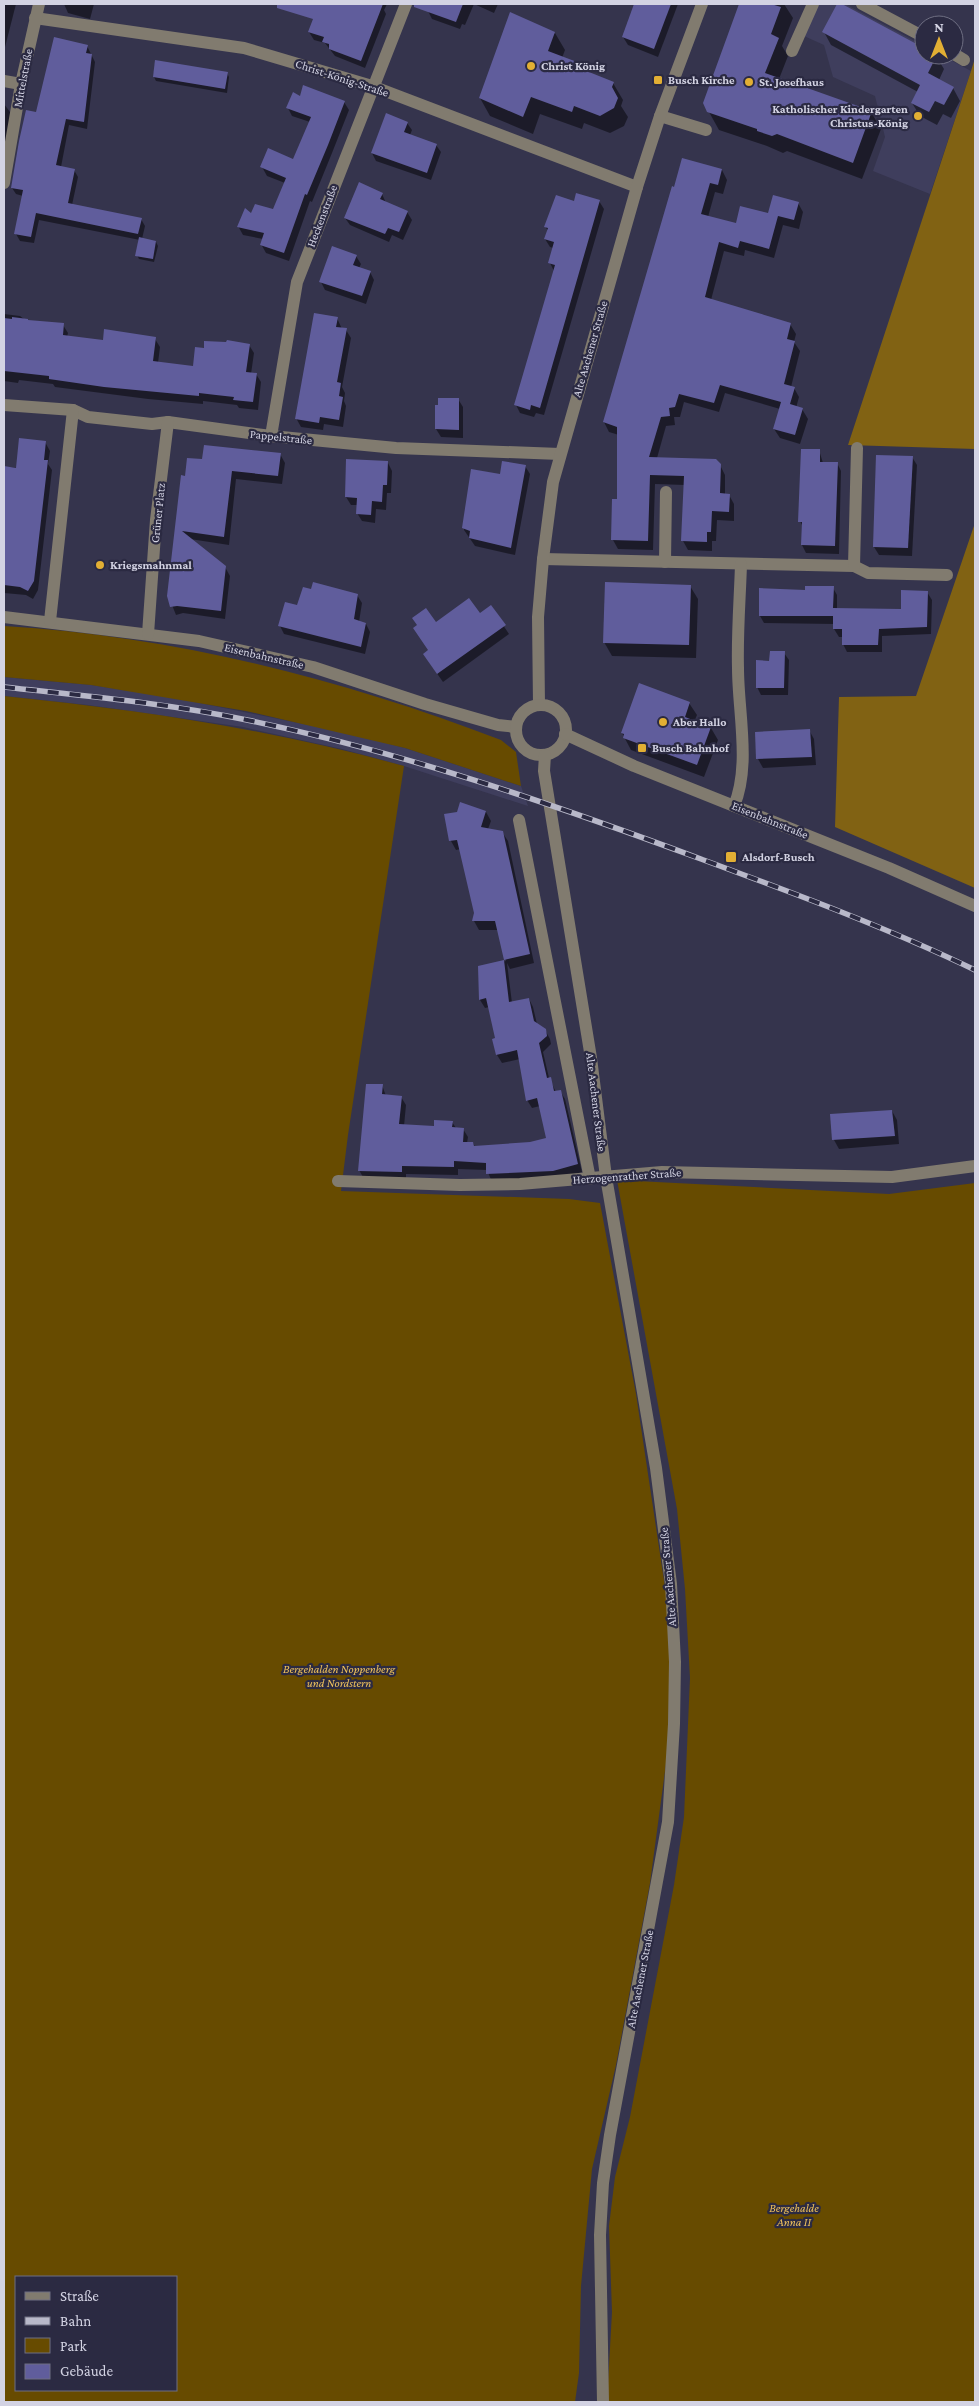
<svg xmlns="http://www.w3.org/2000/svg" width="979" height="2406" font-family="'Crimson Pro',serif">
<rect width="100%" height="100%" fill="#35344d"/>
<g fill="#3f3e5d">
<polygon points="819,4 845,4 924,46 924,55 941,55 971,71 930,194 873,171 885,137 875,96 833,77 824,45 804,36"/>
<polygon points="4,677 91,685 170,697 348,733 405,748 521,786 528,806 404,766 342,749 243,727 88,705 4,696"/>
</g>
<g fill="#674b00" fill-rule="evenodd">
<path d="M 4,626 C 174,636 342,679 501,740 L 516,752 L 521,786 L 405,748 L 246,711 L 91,685 L 4,677 Z"/>
<path d="M 4,696 C 141,710 271,729 404,766 L 348,1135 L 341,1191 L 569,1199 L 600,1203 L 636,1394 L 678,1674 L 650,1883 L 616,2065 L 592,2169 L 581,2286 L 579,2373 L 575,2402 L 4,2402 ZM 16,2277 L 176,2277 L 176,2390 L 16,2390 Z"/>
<polygon points="617,1180 889,1194 975,1183 975,2402 607,2402 612,2312 609,2226 615,2177 630,2117 674,1885 684,1817 690,1678 685,1589 677,1509"/>
</g>
<g fill="#816213">
<polygon points="975,58 975,449 848,445 971,71"/>
<polygon points="975,523 975,888 835,827 839,697 916,696"/>
</g>
<g fill="#0007">
<polygon points="4,4 16,4 4,51"/>
<polygon points="64,4 94,4 90,19 68,13"/>
<polygon points="324,4 387,4 384,10 386,14 365,68 335,56 325,43 314,40 309,32"/>
<polygon points="431,4 498,4 494,13 474,4 465,25 462,24 460,29 432,19 428,11"/>
<polygon points="636,4 678,4 658,57 628,45 623,37"/>
<polygon points="741,4 784,4 793,18 782,46 788,56 779,79 871,112 881,129 862,179 787,151 783,153 767,146 719,130 704,103"/>
<polygon points="839,4 924,49 924,55 936,56 944,69 939,80 953,88 960,101 951,118 943,114 937,125 920,116 912,103 918,92 831,45 824,32"/>
<polygon points="555,33 565,50 562,58 584,66 588,73 613,83 623,100 621,106 628,117 624,126 610,133 584,123 582,129 540,114 533,134 490,116 480,98"/>
<polygon points="87,46 95,62 87,129 69,125 61,167 74,170 78,177 72,205 141,219 145,226 142,239 156,242 158,246 154,262 139,259 137,255 140,240 39,220 34,243 20,241 16,234 23,196 16,194 12,188 37,114"/>
<polygon points="227,73 229,77 227,93 156,81 154,77"/>
<polygon points="300,98 344,102 349,110 332,153 312,202 310,201 289,261 266,253 261,244 263,239 243,235 238,226 252,215 274,210 285,183 267,176 262,167 294,161 310,122 292,116 288,108"/>
<polygon points="4,104 13,116 4,172"/>
<polygon points="407,123 412,130 410,135 436,145 441,152 431,180 376,161 372,153"/>
<polygon points="722,170 727,180 723,194 715,192 708,217 736,224 769,215 798,203 803,212 799,229 783,225 774,258 745,250 744,256 724,251 711,300 790,324 796,334 794,342 800,351 791,387 794,388 799,397 796,408 802,409 808,419 800,444 780,438 774,429 780,409 725,393 719,412 684,402 680,417 674,417 675,425 666,426 657,458 720,465 725,475 725,495 729,495 734,504 734,521 717,520 716,541 712,541 712,551 688,550 683,541 685,485 655,484 653,550 618,549 613,540 618,501 619,435 609,432 604,422 673,188"/>
<polygon points="382,194 386,203 407,212 412,220 403,240 392,235 389,242 350,225 345,218"/>
<polygon points="599,201 604,209 544,415 536,413 534,417 520,413 516,405 554,271 550,263 553,248 550,247 545,239 548,231 545,226 575,202"/>
<polygon points="356,256 361,264 359,268 370,272 374,280 366,304 325,290 321,282"/>
<polygon points="4,314 20,316 28,322 63,325 68,333 67,337 104,342 155,339 160,347 158,363 194,367 205,349 249,345 254,353 251,374 256,374 261,382 258,410 239,408 237,405 203,401 203,404 148,399 55,387 53,384 19,380 18,383 4,381"/>
<polygon points="337,318 342,329 346,330 351,338 342,387 345,393 344,401 346,406 343,427 324,424 323,430 301,427 296,418"/>
<polygon points="458,399 463,407 463,438 441,437 436,429"/>
<polygon points="45,442 50,451 48,464 52,470 38,590 33,599 26,595 4,593 4,467 18,468"/>
<polygon points="819,450 823,463 837,463 841,471 839,554 806,553 802,545 803,527 800,521"/>
<polygon points="280,454 285,463 282,484 236,479 229,545 190,539 225,567 230,576 225,619 183,613 176,615 168,595 186,477 203,461"/>
<polygon points="912,457 917,465 912,556 879,555 874,547"/>
<polygon points="388,463 392,471 391,493 387,493 386,510 376,509 375,523 362,521 357,513 357,505 351,505 346,497"/>
<polygon points="525,466 530,474 515,555 475,546 464,530 473,470 501,475"/>
<polygon points="690,586 698,599 696,658 612,656 604,642"/>
<polygon points="833,588 837,595 837,610 902,610 927,592 932,600 931,634 882,636 882,652 847,652 843,644 843,637 839,637 834,629 834,624 764,623 760,616 807,591"/>
<polygon points="357,595 362,603 359,622 366,624 370,632 365,654 284,634 280,626 298,607"/>
<polygon points="491,607 509,634 443,682 429,662 429,651 436,623 480,615"/>
<polygon points="784,653 789,660 788,695 761,695 757,687 771,662"/>
<polygon points="689,703 697,715 694,722 711,728 718,740 704,777 631,750 622,733"/>
<polygon points="809,730 814,739 816,765 763,768 758,759 756,733"/>
<polygon points="486,812 491,821 488,829 502,832 508,841 534,963 510,969 507,963 512,1003 529,999 533,1007 537,1024 545,1030 550,1039 551,1044 543,1052 549,1078 556,1092 560,1091 565,1099 582,1172 558,1179 492,1182 487,1170 458,1169 458,1175 406,1174 406,1180 364,1179 359,1170 382,1085 386,1096 401,1097 406,1105 404,1126 435,1128 452,1122 456,1128 463,1129 468,1137 467,1143 473,1143 475,1147 530,1144 547,1139 540,1106 532,1108 527,1100 520,1059 502,1063 497,1055 493,1040 497,1039 489,1007 485,1008 480,1000 479,967 506,961 498,930 479,930 474,921 475,913 461,849 456,850 451,841 446,815"/>
<polygon points="892,1111 897,1120 899,1144 839,1149 834,1140 832,1116"/>
</g>
<g fill="#605d9c">
<polygon points="277,4 383,4 361,61 329,49 329,44 322,42 324,37 308,32 313,19 277,8"/>
<polygon points="414,4 463,4 456,22 414,7"/>
<polygon points="634,4 671,4 654,49 622,37"/>
<polygon points="739,4 771,4 781,7 771,34 779,38 765,73 872,111 853,163 777,134 772,136 757,131 757,129 707,112 703,103"/>
<polygon points="837,4 842,4 924,48 924,55 937,55 928,73 954,87 944,105 935,101 929,112 911,103 920,85 822,32"/>
<polygon points="510,12 555,32 548,51 585,65 584,68 589,72 614,82 612,87 618,98 614,108 600,116 574,106 572,112 531,97 523,117 479,98"/>
<polygon points="54,37 88,45 86,53 92,54 84,122 66,119 56,165 75,169 68,203 142,218 138,234 36,213 31,237 14,234 23,190 11,188 19,141 26,110 36,112"/>
<polygon points="155,60 228,72 225,89 153,77"/>
<polygon points="303,85 345,101 328,145 307,195 305,194 284,253 260,245 264,233 237,227 245,208 251,213 255,204 273,209 286,178 260,167 268,148 293,159 311,117 286,108 293,92 300,96"/>
<polygon points="386,113 408,122 404,132 437,144 427,173 371,153"/>
<polygon points="682,158 722,169 718,185 710,183 701,214 736,223 740,206 768,213 773,195 799,202 794,220 778,216 769,249 740,241 738,248 719,242 705,297 791,323 787,339 795,341 784,384 795,387 790,404 803,408 795,435 773,429 781,402 720,385 714,403 679,394 675,407 669,408 670,416 661,417 649,457 716,459 721,464 720,493 730,494 729,512 712,511 711,532 707,532 707,542 681,541 684,476 650,475 648,541 611,540 612,499 617,499 617,427 603,422 672,186 674,187"/>
<polygon points="359,182 383,193 380,199 408,211 399,232 388,228 385,234 344,218"/>
<polygon points="576,193 600,200 540,408 531,405 530,410 514,405 555,265 548,263 554,242 544,239 548,228 544,227 556,195 574,201"/>
<polygon points="139,237 156,241 153,259 135,256"/>
<polygon points="332,246 357,255 353,265 371,271 362,296 319,282"/>
<polygon points="314,313 338,317 336,327 347,328 337,382 341,383 339,396 343,397 339,420 320,417 319,423 295,419"/>
<polygon points="12,317 28,319 28,320 64,323 63,335 103,340 104,329 156,337 153,361 193,366 195,347 204,348 204,341 226,342 227,340 250,344 246,372 257,373 253,402 233,400 234,397 216,395 199,393 199,396 104,387 49,379 49,376 4,371 4,318 12,319"/>
<polygon points="438,398 459,398 459,430 435,429 435,405 438,405"/>
<polygon points="19,438 46,441 44,460 48,460 34,581 28,591 20,587 4,585 4,466 16,468"/>
<polygon points="204,445 281,453 278,476 232,471 224,537 182,531 226,566 221,611 177,606 170,607 167,596 181,475 185,476 187,458 202,459"/>
<polygon points="801,449 820,449 820,462 838,462 835,546 801,545 802,522 798,522"/>
<polygon points="876,455 913,456 908,548 873,547"/>
<polygon points="346,459 388,461 387,485 383,485 382,502 372,501 371,515 356,514 357,498 345,497"/>
<polygon points="502,461 526,465 511,548 469,538 470,531 462,528 471,469 500,474"/>
<polygon points="313,582 358,594 354,619 366,623 361,647 278,626 285,602 297,605 303,587 311,589"/>
<polygon points="605,582 691,585 689,645 603,643"/>
<polygon points="805,586 834,586 833,608 901,609 901,590 928,591 927,627 879,629 878,645 842,645 842,629 833,629 833,616 759,616 759,588 805,590"/>
<polygon points="469,598 480,613 491,605 506,625 437,674 423,654 428,650 413,628 417,625 412,618 426,608 436,622"/>
<polygon points="770,651 785,651 784,688 756,688 756,660 769,661"/>
<polygon points="639,683 690,702 685,717 711,727 697,765 623,738 624,734 621,733"/>
<polygon points="810,729 812,757 756,759 755,732"/>
<polygon points="460,802 486,811 481,827 503,831 530,954 504,960 495,921 472,921 474,913 457,840 449,841 444,814 457,812"/>
<polygon points="504,960 509,1002 529,998 534,1021 546,1029 547,1036 539,1043 547,1078 551,1077 554,1091 561,1090 578,1164 553,1171 486,1174 486,1163 454,1161 454,1167 402,1166 402,1172 358,1171 366,1084 383,1084 382,1094 402,1096 399,1124 434,1126 434,1120 453,1121 452,1127 464,1128 463,1142 473,1142 474,1146 530,1142 546,1138 537,1098 526,1101 517,1050 496,1055 492,1039 495,1038 486,998 479,1000 478,966"/>
<polygon points="892,1110 895,1136 832,1140 830,1114"/>
</g>
<g fill="none" stroke-linecap="round" stroke-linejoin="round">
<g stroke="#817b6f" stroke-width="12">
<polyline points="862,4 924,37"/>
<polyline points="35,18 244,48 372,86 637,187"/>
<polyline points="792,51 813,4"/>
<polyline points="954,54 964,60"/>
<polyline points="4,81 21,84"/>
<polyline points="660,116 706,130"/>
<polyline points="4,183 21,84 39,4"/>
<polyline points="4,405 73,410 88,417 152,424 168,422 271,436 396,448 560,454"/>
<polyline points="271,436 297,282 406,4"/>
<polyline points="543,559 854,566 868,573 947,575"/>
<polyline points="665,562 666,492"/>
<polyline points="854,566 857,448"/>
<polyline points="4,617 199,641 313,667 425,704 498,725 516,727"/>
<polyline points="50,621 73,410"/>
<polyline points="148,634 156,520 168,422"/>
<polyline points="539,705 538,617 543,559 553,482 637,187 660,116 702,4"/>
<circle cx="541" cy="730" r="25"/>
<polyline points="565,734 634,766 889,868 975,906"/>
<polyline points="545,755 544,771 591,1058 606,1177 656,1468 671,1584 675,1662 674,1724 668,1822 610,2135 603,2183 600,2235 603,2402"/>
<path d="M 734,806 C 751,765 738,712 738,668 C 737,633 740,598 741,564"/>
<polyline points="519,820 590,1179"/>
<polyline points="338,1181 460,1185 520,1184 662,1172 892,1177 975,1166"/>
</g>
<defs>
<path id="rail" d="M 4,687 C 85,696 167,703 247,720 C 403,752 552,804 701,859 C 793,893 886,927 975,970"/>
</defs>
<use href="#rail" stroke="#b8b8c9" stroke-width="5.5"/>
<use href="#rail" stroke="#2b2a42" stroke-width="4" stroke-dasharray="11" stroke-linecap="butt"/>
</g>
<g fill="#e2af34" stroke="#2b2a42" stroke-width="2">
<circle cx="531" cy="66" r="5"/>
<rect x="653" y="75" width="10" height="10" rx="2.5"/>
<circle cx="749" cy="82" r="5"/>
<circle cx="918" cy="116" r="5"/>
<circle cx="100" cy="565" r="5"/>
<circle cx="663" cy="722" r="5"/>
<rect x="637" y="743" width="10" height="10" rx="2.5"/>
<rect x="725" y="851" width="12" height="12" rx="2.5"/>
</g>
<g text-anchor="middle" stroke-width="4.5" stroke-linejoin="round" paint-order="stroke">
<g font-size="12" font-weight="bold" fill="#d3d3e3" stroke="#2b2a42" text-anchor="start">
<text x="541" y="70">Christ König</text>
<text x="668" y="84">Busch Kirche</text>
<text x="759" y="86">St. Josefhaus</text>
<text x="908" y="113" text-anchor="end">Katholischer Kindergarten<tspan x="908" dy="14">Christus-König</tspan></text>
<text x="110" y="569">Kriegsmahnmal</text>
<text x="673" y="726">Aber Hallo</text>
<text x="652" y="752">Busch Bahnhof</text>
<text x="742" y="861">Alsdorf-Busch</text>
</g>
<g font-size="12" fill="#d3d3e3" stroke="#2b2a42">
<text transform="translate(23 78) rotate(-79)" y="4">Mittelstraße</text>
<text transform="translate(342 78) rotate(18)" y="4">Christ-König-Straße</text>
<text transform="translate(322 216) rotate(-69)" y="4">Heckenstraße</text>
<text transform="translate(590 349) rotate(-74)" y="4">Alte Aachener Straße</text>
<text transform="translate(281 437) rotate(6)" y="4">Pappelstraße</text>
<text transform="translate(158 513) rotate(-84)" y="4">Grüner Platz</text>
<text transform="translate(264 656) rotate(13)" y="4">Eisenbahnstraße</text>
<text transform="translate(770 820) rotate(22)" y="4">Eisenbahnstraße</text>
<text transform="translate(596 1102) rotate(83)" y="4">Alte Aachener Straße</text>
<text transform="translate(627 1176) rotate(-4)" y="4">Herzogenrather Straße</text>
<text transform="translate(668 1577) rotate(-95)" y="4">Alte Aachener Straße</text>
<text transform="translate(640 1979) rotate(-79)" y="4">Alte Aachener Straße</text>
</g>
<g font-size="12" font-style="italic" fill="#edc05c" stroke="#2b2a42">
<text x="339" y="1673">Bergehalden Noppenberg<tspan x="339" dy="14">und Nordstern</tspan></text>
<text x="794" y="2212">Bergehalde<tspan x="794" dy="14">Anna II</tspan></text>
</g>
</g>
<rect width="979" height="2406" fill="none" stroke="#d3d3e3" stroke-width="10"/>
<rect x="15" y="2276" width="162" height="115" fill="#2b2a42" stroke="#6e6e82"/>
<rect x="25" y="2292" width="25" height="8" fill="#817b6f" stroke="#6e6e82"/>
<text x="60" y="2301" font-size="15" fill="#d3d3e3">Straße</text>
<rect x="25" y="2317" width="25" height="8" fill="#b8b8c9" stroke="#6e6e82"/>
<text x="60" y="2326" font-size="15" fill="#d3d3e3">Bahn</text>
<rect x="25" y="2338" width="25" height="15" fill="#674b00" stroke="#6e6e82"/>
<text x="60" y="2351" font-size="15" fill="#d3d3e3">Park</text>
<rect x="25" y="2364" width="25" height="15" fill="#605d9c" stroke="#6e6e82"/>
<text x="60" y="2376" font-size="15" fill="#d3d3e3">Gebäude</text>
<g transform="translate(939 40)"><circle r="24" fill="#2b2a42" stroke="#6e6e82"/>
<path d="M0-4L9 19L0 12L-9 19Z" fill="#e2af34"/>
<text y="-8" font-size="14" font-weight="bold" text-anchor="middle" fill="#d3d3e3">N</text>
</g>
</svg>
